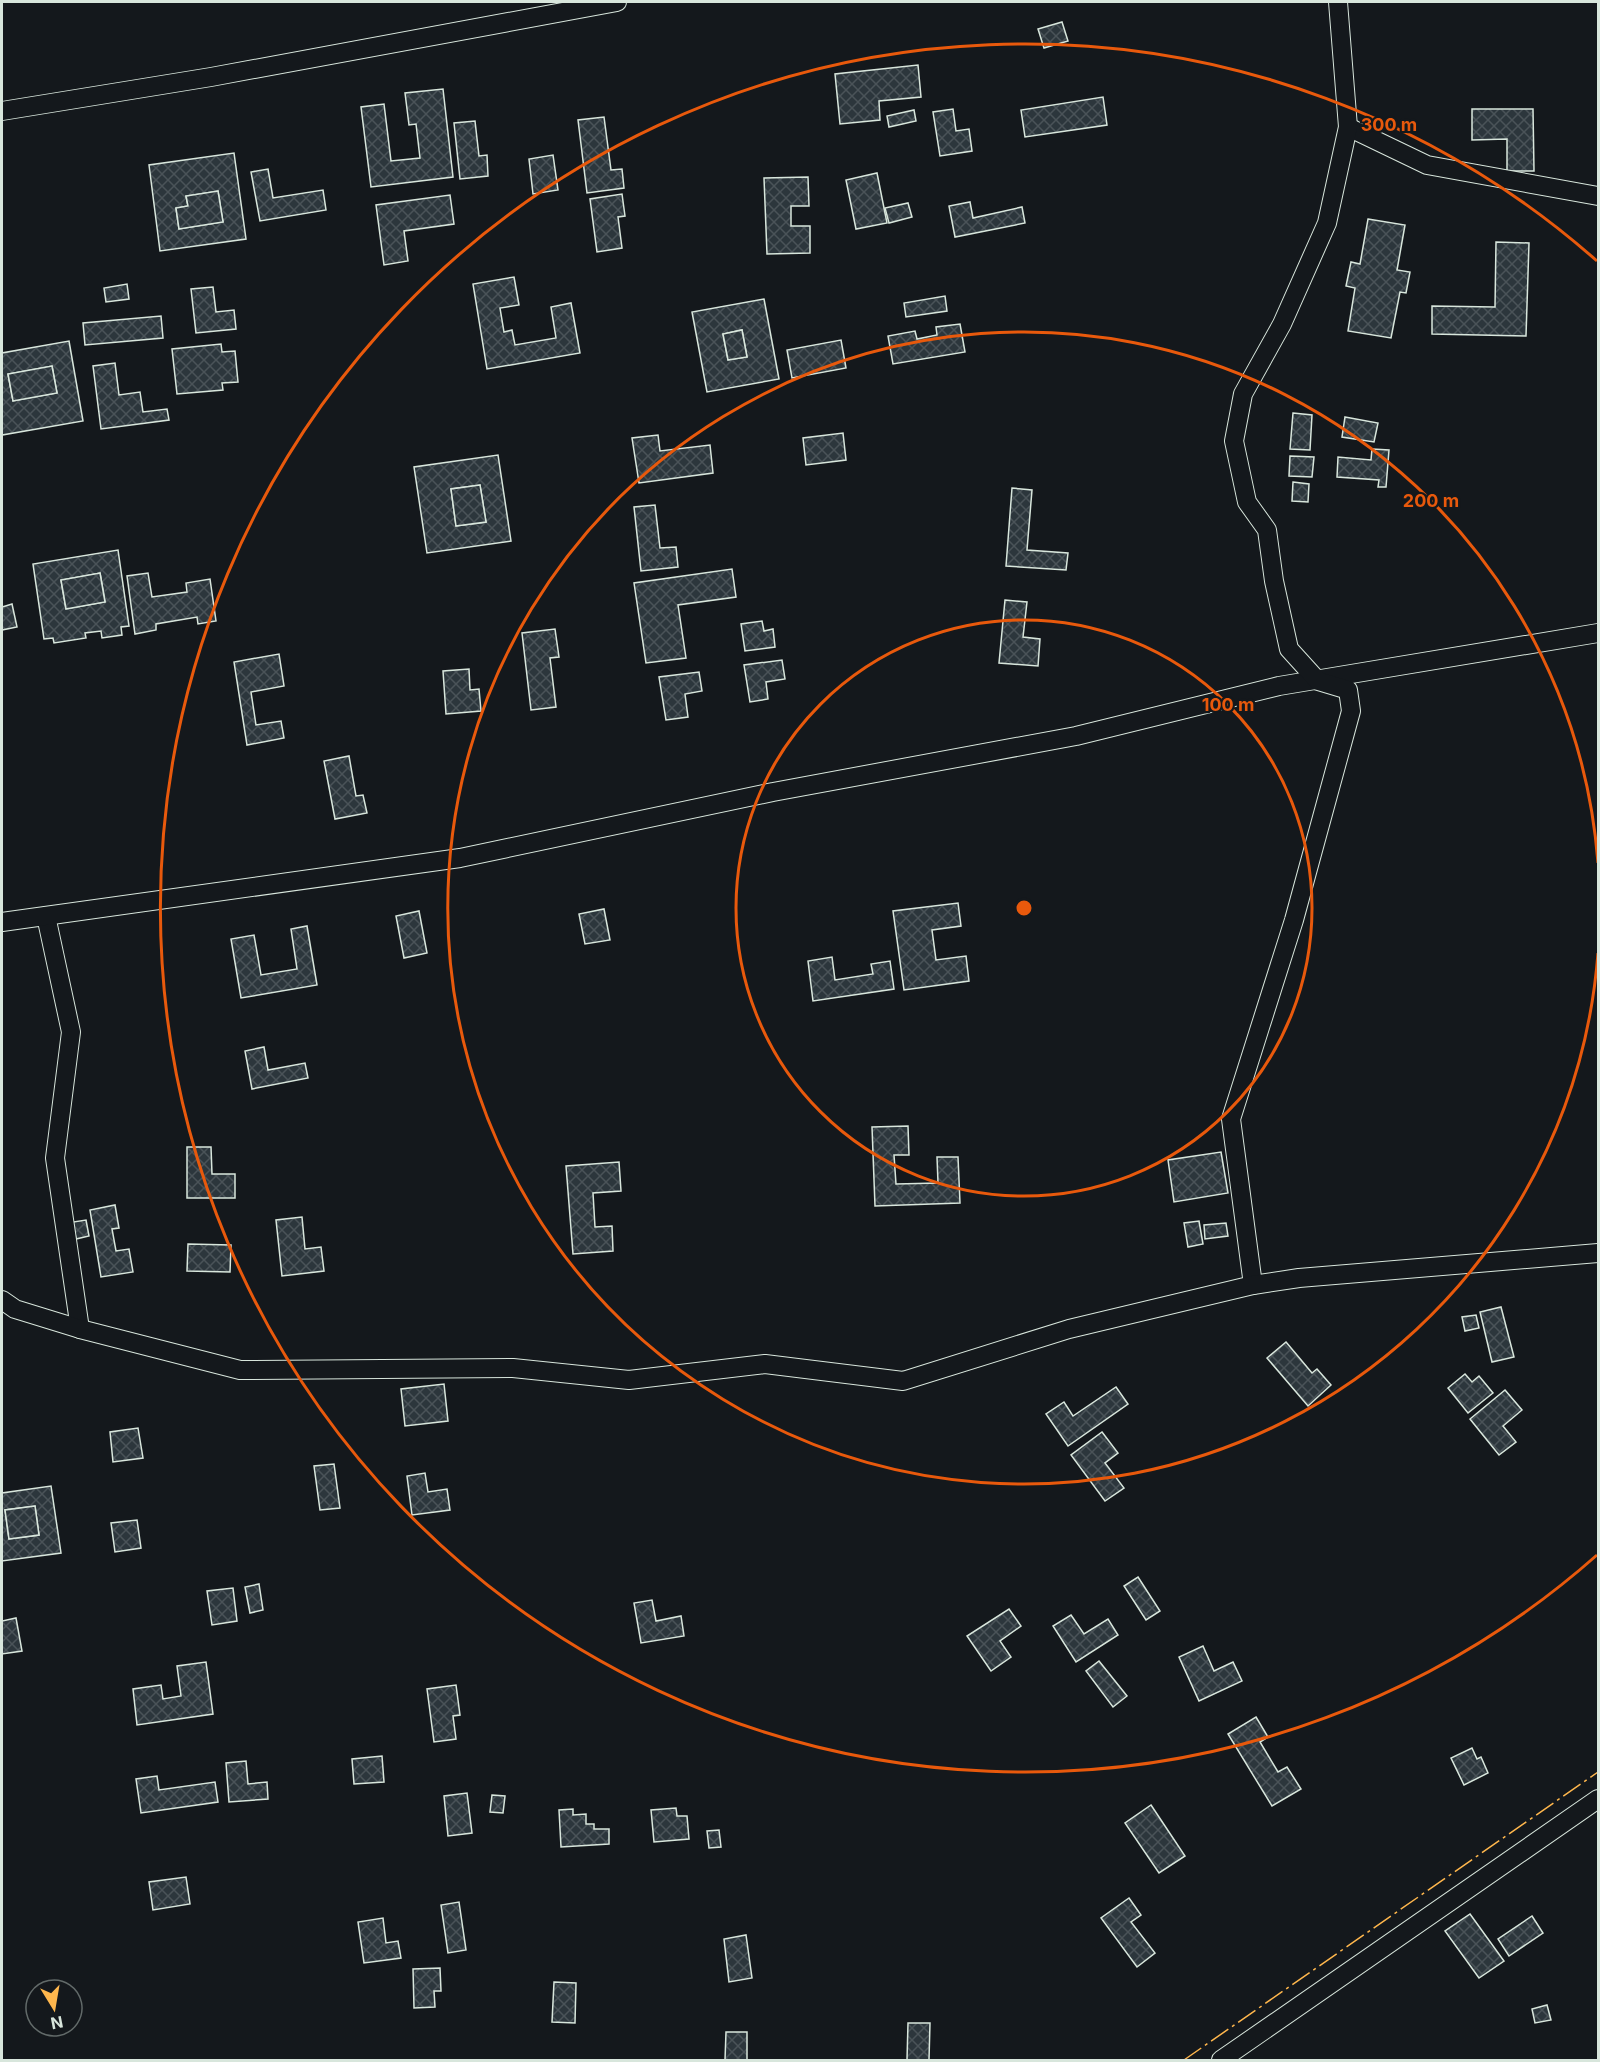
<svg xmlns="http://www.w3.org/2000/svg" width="1600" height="2062" font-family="Inter,sans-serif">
<defs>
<pattern id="building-cross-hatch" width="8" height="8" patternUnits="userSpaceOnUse" patternTransform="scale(1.5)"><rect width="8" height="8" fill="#2c363c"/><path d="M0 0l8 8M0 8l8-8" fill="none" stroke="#4a5358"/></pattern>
</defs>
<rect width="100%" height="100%" fill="#14181c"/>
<g fill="url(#building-cross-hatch)" stroke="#d8e6dc" stroke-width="1.5" fill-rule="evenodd">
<polygon points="1062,22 1068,41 1044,48 1038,29"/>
<polygon points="918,65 921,97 879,101 880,120 840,124 835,74"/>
<polygon points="443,89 453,177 371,187 361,107 384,104 391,161 420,158 416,124 409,125 405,93"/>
<polygon points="1103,97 1107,125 1025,137 1021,110"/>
<polygon points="953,109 956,131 969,129 972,151 940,156 933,112"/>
<polygon points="1472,109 1533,109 1534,171 1507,171 1507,139 1472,140"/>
<polygon points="914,110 916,121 889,127 887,116"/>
<polygon points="604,117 611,170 622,169 624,188 587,193 578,120"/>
<polygon points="475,121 479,156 487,155 488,176 460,179 454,123"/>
<path d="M 234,153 L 246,239 L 160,251 L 149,165 ZM 218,191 L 223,222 L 179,229 L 176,208 L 188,206 L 186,196 Z"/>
<polygon points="553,155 558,190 533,194 529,159"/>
<polygon points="268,169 273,198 323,190 326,210 260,221 251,172"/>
<polygon points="877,173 887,223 856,229 846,180"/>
<polygon points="808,177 809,206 791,206 791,226 810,226 810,253 767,254 764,178"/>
<polygon points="218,191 223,222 179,229 176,208 188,206 186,196"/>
<polygon points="622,194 625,216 618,217 622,248 597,252 590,199"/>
<polygon points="450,195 454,224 404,231 408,261 384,265 376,205"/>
<polygon points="970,202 973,218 1022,207 1025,223 955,237 949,206"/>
<polygon points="908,203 912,217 889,223 885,208"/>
<polygon points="1368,219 1405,225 1397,270 1410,272 1406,293 1400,292 1391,338 1348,331 1355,288 1346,286 1351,262 1360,264"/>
<polygon points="1496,242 1529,243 1526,336 1432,334 1432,306 1495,307"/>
<polygon points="514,277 519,305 500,308 504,332 512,330 515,345 556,338 551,307 571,303 580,353 487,369 473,284"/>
<polygon points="127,284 129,299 106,302 104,288"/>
<polygon points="213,287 216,312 234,310 236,329 196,333 191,289"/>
<polygon points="945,296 947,311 906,317 904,303"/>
<path d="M 764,299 L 779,379 L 707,392 L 692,312 ZM 742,330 L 747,357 L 728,360 L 723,334 Z"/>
<polygon points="161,316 163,338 85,345 83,323"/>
<polygon points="960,324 965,352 893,364 888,336 915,331 917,339 937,335 936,327"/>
<polygon points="742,330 747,357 728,360 723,334"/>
<polygon points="841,340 846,368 792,378 787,350"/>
<path d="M 69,341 L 83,421 L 2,435 L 2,353 ZM 52,366 L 57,393 L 13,401 L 8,374 Z"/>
<polygon points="221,344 222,352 235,351 238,382 222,383 223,390 177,394 172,349"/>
<polygon points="115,363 119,395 140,392 143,412 167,409 169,420 101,429 93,366"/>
<polygon points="52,366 57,393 13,401 8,374"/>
<polygon points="1293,413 1312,415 1310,450 1290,449"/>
<polygon points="1345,417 1378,423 1374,442 1342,437"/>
<polygon points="843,433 846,460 806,465 803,438"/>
<polygon points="658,435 660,451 710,445 713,473 639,483 632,438"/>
<polygon points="1372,449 1389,450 1386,487 1378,487 1379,480 1337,477 1338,457 1371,460"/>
<path d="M 498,455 L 511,541 L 427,553 L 414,467 ZM 480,485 L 486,522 L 456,526 L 451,489 Z"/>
<polygon points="1290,456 1314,457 1312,477 1289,476"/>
<polygon points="1293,482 1309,484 1308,502 1292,501"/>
<polygon points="480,485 486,522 456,526 451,489"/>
<polygon points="1012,488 1032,490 1027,550 1068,553 1066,570 1006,566"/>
<polygon points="655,505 660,548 676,547 678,567 641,571 634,507"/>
<path d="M 118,550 L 129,626 L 121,627 L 122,635 L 102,638 L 101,631 L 85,633 L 86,638 L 54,643 L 53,638 L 44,639 L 33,564 ZM 100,573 L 105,602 L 66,609 L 61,580 Z"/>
<polygon points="732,569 736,597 678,605 686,658 646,663 634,583"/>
<polygon points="100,573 105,602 66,609 61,580"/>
<polygon points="148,573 152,597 187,592 186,583 210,579 216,621 198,624 197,617 156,624 156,630 135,634 127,576"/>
<polygon points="1005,600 1027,602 1023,637 1040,639 1038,666 999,663"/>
<polygon points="12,604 17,627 2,630 2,607"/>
<polygon points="762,621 764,631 773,629 775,647 745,651 741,624"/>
<polygon points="555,629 559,657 550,658 556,707 531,710 522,633"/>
<polygon points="279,654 284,686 251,692 256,725 281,721 284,738 247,745 234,662"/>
<polygon points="782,660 785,679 766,682 768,699 750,702 744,665"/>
<polygon points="469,669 470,690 479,689 481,711 446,714 443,671"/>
<polygon points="699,672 702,691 685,694 688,717 666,720 659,677"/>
<polygon points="349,756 356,796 363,795 367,813 335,819 324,761"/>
<polygon points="958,903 961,926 932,930 936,960 966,956 969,981 904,990 893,911"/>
<polygon points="604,909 610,940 585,944 579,914"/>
<polygon points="419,911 427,953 404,958 396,916"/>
<polygon points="307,926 317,985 241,998 231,939 254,935 261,975 297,969 291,929"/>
<polygon points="832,957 835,980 873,974 871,964 890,961 894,989 813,1001 808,961"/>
<polygon points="264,1047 268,1070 305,1063 308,1078 252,1089 245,1051"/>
<polygon points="908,1126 909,1155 894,1155 896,1184 938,1183 937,1157 958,1157 960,1203 875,1206 872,1127"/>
<polygon points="187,1147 211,1147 212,1174 235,1174 235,1198 187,1198"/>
<polygon points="1221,1152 1228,1193 1174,1202 1168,1160"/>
<polygon points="619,1162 621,1191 593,1193 595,1227 612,1226 613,1251 573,1254 566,1166"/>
<polygon points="115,1205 119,1228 112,1229 116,1251 129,1249 133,1272 101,1277 90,1210"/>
<polygon points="302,1217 305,1249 321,1247 324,1271 282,1276 276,1220"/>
<polygon points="86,1220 89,1236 76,1239 73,1222"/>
<polygon points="1199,1221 1203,1244 1188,1247 1184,1223"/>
<polygon points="1226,1223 1228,1236 1205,1239 1204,1225"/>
<polygon points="188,1244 231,1245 230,1272 187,1271"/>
<polygon points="1501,1307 1514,1357 1492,1362 1480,1312"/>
<polygon points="1476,1315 1479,1328 1465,1331 1462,1317"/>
<polygon points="1286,1342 1312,1373 1317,1369 1331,1385 1308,1406 1267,1358"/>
<polygon points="1465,1374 1472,1382 1479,1376 1493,1393 1468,1413 1448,1388"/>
<polygon points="444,1384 448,1421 405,1426 401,1389"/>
<polygon points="1116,1387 1128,1404 1068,1446 1046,1414 1064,1402 1073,1416"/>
<polygon points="1505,1390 1522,1410 1503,1426 1516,1442 1499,1455 1470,1419"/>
<polygon points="138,1428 143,1458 113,1462 110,1432"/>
<polygon points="1102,1432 1118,1453 1105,1463 1124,1488 1105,1501 1071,1455"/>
<polygon points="334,1464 340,1508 320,1510 314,1466"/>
<polygon points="425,1473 428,1492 447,1489 450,1510 412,1515 407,1476"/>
<path d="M 51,1486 L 61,1553 L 2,1561 L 2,1493 ZM 35,1506 L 39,1535 L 9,1539 L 5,1510 Z"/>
<polygon points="35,1506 39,1535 9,1539 5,1510"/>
<polygon points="137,1520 141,1548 115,1552 111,1523"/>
<polygon points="1138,1577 1160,1611 1146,1620 1124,1586"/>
<polygon points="259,1584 263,1610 250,1613 245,1587"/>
<polygon points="233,1588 237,1621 212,1625 207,1591"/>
<polygon points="652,1600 656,1621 681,1616 684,1636 641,1643 634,1603"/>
<polygon points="1009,1609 1021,1626 1000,1641 1011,1657 991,1671 967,1636"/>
<polygon points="1071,1615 1084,1634 1108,1619 1118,1635 1076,1662 1053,1626"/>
<polygon points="16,1618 22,1651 2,1654 2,1621"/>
<polygon points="1203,1646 1214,1671 1233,1662 1242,1681 1199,1701 1179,1657"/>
<polygon points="1099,1661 1127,1696 1113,1707 1086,1671"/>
<polygon points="206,1662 213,1714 137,1725 133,1689 161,1685 163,1699 181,1696 177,1666"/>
<polygon points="456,1685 460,1715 453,1716 456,1739 434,1742 427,1689"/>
<polygon points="1256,1717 1268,1737 1260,1742 1278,1772 1287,1767 1301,1789 1272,1806 1228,1734"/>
<polygon points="1472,1748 1477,1759 1481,1757 1488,1773 1464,1785 1451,1758"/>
<polygon points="382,1756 384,1782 354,1784 352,1759"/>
<polygon points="246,1761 248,1784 267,1782 268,1799 229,1802 226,1763"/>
<polygon points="157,1776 159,1790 215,1782 218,1802 141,1813 136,1779"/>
<polygon points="467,1793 472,1833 448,1836 444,1796"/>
<polygon points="492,1795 505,1796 503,1813 490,1812"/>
<polygon points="1151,1805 1185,1856 1159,1873 1125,1823"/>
<polygon points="676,1808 677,1816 687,1816 689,1839 654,1842 651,1810"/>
<polygon points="573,1809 573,1815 586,1814 586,1824 594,1824 594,1829 609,1829 609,1844 561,1847 559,1810"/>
<polygon points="719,1830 721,1847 709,1848 707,1831"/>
<polygon points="186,1877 190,1904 153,1910 149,1882"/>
<polygon points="1129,1898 1141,1915 1131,1922 1155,1953 1137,1967 1101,1918"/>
<polygon points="459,1902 466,1950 448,1953 441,1905"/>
<polygon points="1470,1914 1504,1961 1479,1978 1445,1931"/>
<polygon points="1532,1916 1543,1933 1509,1956 1498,1939"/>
<polygon points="383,1918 386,1943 398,1941 401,1958 364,1963 358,1922"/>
<polygon points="746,1935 752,1978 729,1982 724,1939"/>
<polygon points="440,1968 441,1991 434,1991 435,2007 414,2008 413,1969"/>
<polygon points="554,1982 576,1983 575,2023 552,2022"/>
<polygon points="1547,2005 1551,2020 1535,2023 1532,2009"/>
<polygon points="908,2023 930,2023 929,2060 907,2060"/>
<polygon points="726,2032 747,2032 747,2060 725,2060"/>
</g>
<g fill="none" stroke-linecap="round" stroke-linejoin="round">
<defs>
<g id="minor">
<polyline points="2,111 211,77 617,2"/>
<polyline points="1348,127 1427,165 1598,196"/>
<polyline points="46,916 71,1032 55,1158 80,1329"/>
<polyline points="2,922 460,858 773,792 1076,736 1279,686 1598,633"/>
<polyline points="1253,1285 1231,1119 1294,920 1351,711 1348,690 1318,681 1289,649 1274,581 1267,530 1247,502 1234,441 1243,394 1282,324 1327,223 1348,127 1338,2"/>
<polyline points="2,1300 15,1309 80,1329 240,1370 513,1368 629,1380 765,1364 903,1381 1069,1329 1253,1285 1299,1278 1598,1253"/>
<polyline points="1221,2060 1598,1799"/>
</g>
</defs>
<use href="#minor" stroke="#d8e6dc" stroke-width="20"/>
<use href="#minor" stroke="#14181c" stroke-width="18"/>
<polyline stroke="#ffb74d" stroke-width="1.5" stroke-dasharray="21 4.5 3 4.5" stroke-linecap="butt" points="1184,2060 1598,1772"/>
</g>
<g fill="none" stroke="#e8590c" stroke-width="3">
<circle cx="1024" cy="908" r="288"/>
<path d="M1598 953A576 576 0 1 1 1598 863"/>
<path d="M1597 1555A864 864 0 1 1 1597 261"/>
</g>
<circle cx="1024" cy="908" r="9" fill="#e8590c" stroke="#14181c" stroke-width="3"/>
<g font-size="18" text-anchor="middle" font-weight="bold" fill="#e8590c" stroke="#14181c" stroke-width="4.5" stroke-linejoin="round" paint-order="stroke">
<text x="1389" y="131">300 m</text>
<text x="1431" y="507">200 m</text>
<text x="1228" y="711">100 m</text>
</g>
<rect width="1600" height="2062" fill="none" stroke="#d8e6dc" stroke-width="6"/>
<g transform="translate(54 2008) rotate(169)"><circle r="28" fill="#14181c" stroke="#626a69" stroke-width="1.5"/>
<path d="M0-4.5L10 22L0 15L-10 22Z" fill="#ffb74d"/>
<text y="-9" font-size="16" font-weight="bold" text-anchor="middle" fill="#d8e6dc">N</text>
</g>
</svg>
